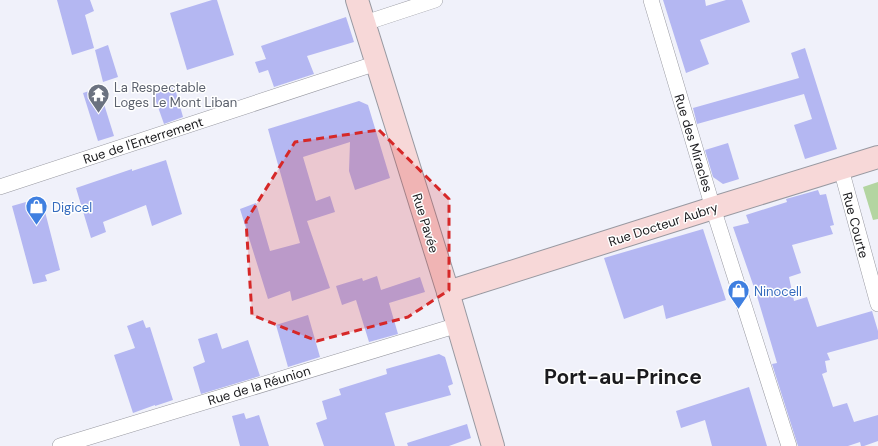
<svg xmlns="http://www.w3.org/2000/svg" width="878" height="446" font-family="'DM Sans',sans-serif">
<rect width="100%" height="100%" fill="#f0f1fa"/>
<polygon fill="#b3d5a1" points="878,182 878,219 873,220 863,187"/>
<g fill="#b4b7f2">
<polygon points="57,0 90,0 94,11 85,15 94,48 72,55"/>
<polygon points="212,0 217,0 234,55 187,70 170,13"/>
<polygon points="663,0 705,0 706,6 726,0 742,0 750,22 700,40 709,64 686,73"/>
<polygon points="346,17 354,42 307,56 314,74 274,87 268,70 259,73 255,62 266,59 261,46"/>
<polygon points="108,45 118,77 103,82 95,50"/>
<polygon points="805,48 837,149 805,159 794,125 812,119 804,94 697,124 693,108 799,78 791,53"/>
<polygon points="174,85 183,117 164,124 153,93"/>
<polygon points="99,88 114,136 98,141 83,93"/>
<polygon points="359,101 368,105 390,178 355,190 349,171 350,142 303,157 316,201 330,196 335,212 307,221 330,288 292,301 290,291 268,299 240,209 256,203 270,251 300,243 268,129"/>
<polygon points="728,143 739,179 723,184 713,177 705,150"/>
<polygon points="166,160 182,214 152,226 146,205 103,222 106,232 91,238 76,188 132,169 132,171"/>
<polygon points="818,190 820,195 826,194 834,225 830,226 833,234 792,245 801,273 789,277 794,301 807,297 817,327 872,311 878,331 878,339 827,353 830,360 825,361 827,372 822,374 833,407 847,403 854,422 878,415 878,441 864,446 861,446 860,442 848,446 798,446 772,364 777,363 757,296 733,227 749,223 746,215 787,202 786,199"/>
<polygon points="42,200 60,270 45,275 47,281 33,284 12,206 26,202 26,205"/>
<polygon points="703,229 726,300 666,319 663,305 624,319 604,258"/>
<polygon points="377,276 381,290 420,277 425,292 389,303 398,334 369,342 356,300 342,305 336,286 362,278 363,281"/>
<polygon points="308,315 320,357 288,367 276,325"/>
<polygon points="143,320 146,328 150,327 173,400 155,406 155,405 133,413 114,355 135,348 127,326"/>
<polygon points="217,333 222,349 248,340 260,376 201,394 193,367 205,362 198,339"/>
<polygon points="439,354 445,357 453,384 448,386 451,395 385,413 395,446 324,446 316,423 327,419 322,401 341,395 339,389 387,374 386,369"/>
<polygon points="749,387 767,446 712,446 705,420 681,428 676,411"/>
<polygon points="244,413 246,419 259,415 269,446 240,446 232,416"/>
<polygon points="467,424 471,438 449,446 408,446 407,443"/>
</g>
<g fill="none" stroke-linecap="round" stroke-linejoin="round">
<defs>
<g id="street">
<polyline points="651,0 713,208 789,446"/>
<polyline points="365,23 435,0"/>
<polyline points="841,169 878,304"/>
<polyline points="0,187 377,63"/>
<polyline points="60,446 458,325"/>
</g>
<g id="secondary">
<polyline points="357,0 448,292 493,446"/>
<polyline points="448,292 713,208 878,157"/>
</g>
</defs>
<use href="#street" stroke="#9899a1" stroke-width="16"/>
<use href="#secondary" stroke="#9899a1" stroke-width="24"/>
<use href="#street" stroke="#fff" stroke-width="15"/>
<use href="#secondary" stroke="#f7d8d8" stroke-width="22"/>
</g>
<path fill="#d62828" fill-opacity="0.2" stroke="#d62828" stroke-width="3" stroke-dasharray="8 5" stroke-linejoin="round" d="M 379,130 L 449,199 L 449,290 L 408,317 L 317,341 L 252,315 L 246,221 L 295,142 Z"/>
<defs>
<symbol id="temple-pin" viewBox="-11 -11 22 30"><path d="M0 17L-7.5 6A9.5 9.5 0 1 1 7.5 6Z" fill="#6b7280" stroke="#fff"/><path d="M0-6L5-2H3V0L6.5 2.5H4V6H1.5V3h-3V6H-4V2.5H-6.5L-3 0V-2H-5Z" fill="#fff"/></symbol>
<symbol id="shop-pin" viewBox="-11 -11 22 30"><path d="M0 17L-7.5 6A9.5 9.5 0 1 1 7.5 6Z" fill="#3f7fe0" stroke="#fff"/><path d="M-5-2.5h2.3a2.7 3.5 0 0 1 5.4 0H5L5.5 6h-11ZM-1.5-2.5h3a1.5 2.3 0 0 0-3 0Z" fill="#fff"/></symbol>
</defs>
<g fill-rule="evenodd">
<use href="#temple-pin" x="86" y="82" width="25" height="34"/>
<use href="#shop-pin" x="24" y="194" width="25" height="34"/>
<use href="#shop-pin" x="726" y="278" width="25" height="34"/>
</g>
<g text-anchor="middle" stroke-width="3" stroke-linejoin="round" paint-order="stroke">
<g font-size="13" fill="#5b616d" stroke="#fff" text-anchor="start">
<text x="114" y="92">La Respectable<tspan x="114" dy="15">Loges Le Mont Liban</tspan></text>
</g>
<g font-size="13" fill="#1b1b1e" stroke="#fff">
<text transform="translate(143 140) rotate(-18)" y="5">Rue de l'Enterrement</text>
<text transform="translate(694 143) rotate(73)" y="5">Rue des Miracles</text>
<text transform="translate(426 223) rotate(73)" y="5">Rue Pavée</text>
<text transform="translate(663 224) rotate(-18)" y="5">Rue Docteur Aubry</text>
<text transform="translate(856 225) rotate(75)" y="5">Rue Courte</text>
<text transform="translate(259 385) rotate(-17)" y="5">Rue de la Réunion</text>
</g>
<g font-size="13" fill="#366cbe" stroke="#fff" text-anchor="start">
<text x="52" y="212">Digicel</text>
<text x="754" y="296">Ninocell</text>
</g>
<g font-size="21" font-weight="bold" fill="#1b1b1e" stroke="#fff">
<text x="623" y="384">Port-au-Prince</text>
</g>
</g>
</svg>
